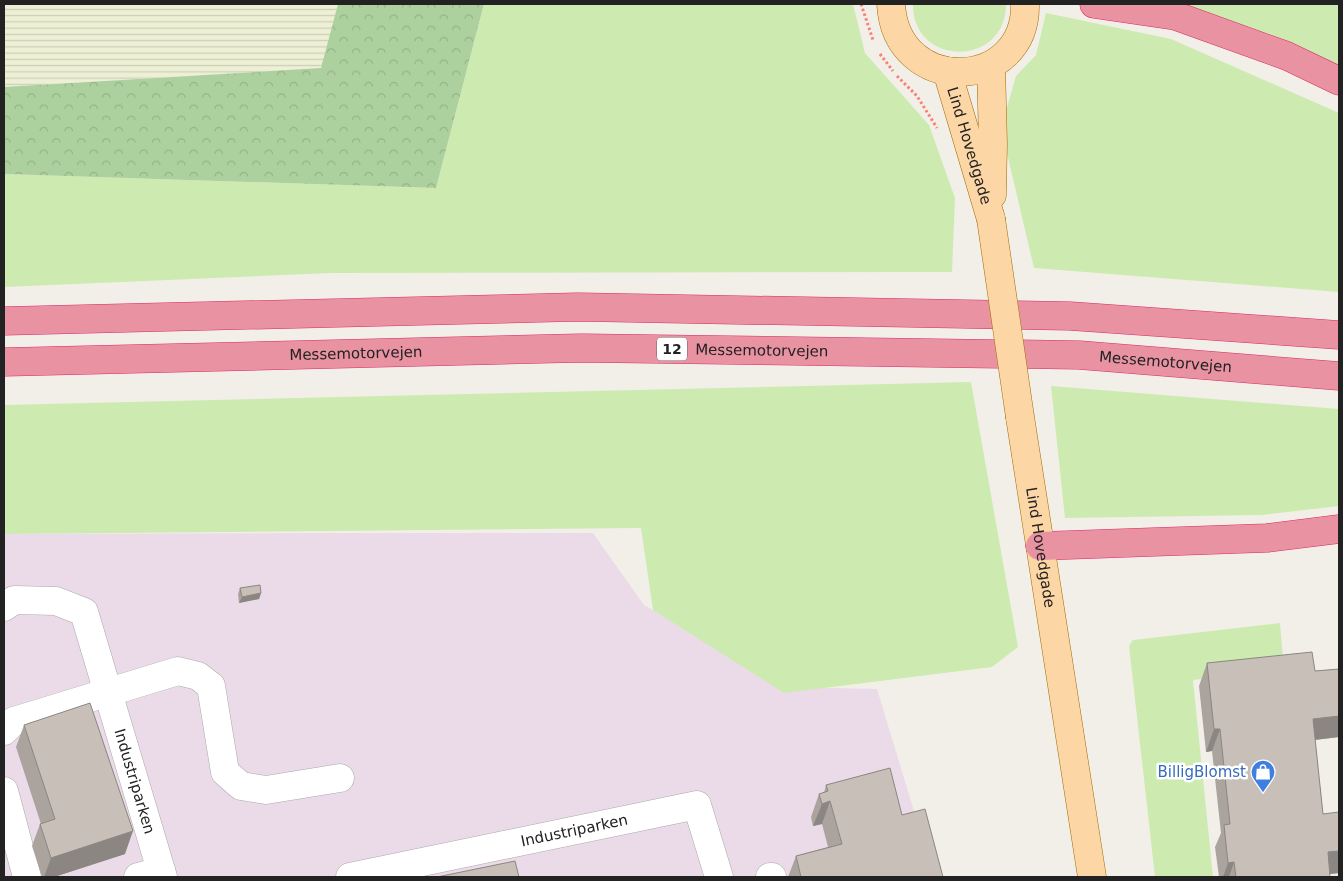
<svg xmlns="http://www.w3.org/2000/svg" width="1343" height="881" font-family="'DejaVu Sans',sans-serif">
<defs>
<pattern id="farmland-rules" width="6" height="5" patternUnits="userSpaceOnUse" patternTransform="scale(1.25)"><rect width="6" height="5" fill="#eef0d5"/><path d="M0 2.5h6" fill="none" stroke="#ccceb7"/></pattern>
<pattern id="forest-crowns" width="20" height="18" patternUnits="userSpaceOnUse" patternTransform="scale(1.25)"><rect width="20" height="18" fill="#add19e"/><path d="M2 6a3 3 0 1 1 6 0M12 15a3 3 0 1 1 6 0" fill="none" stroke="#95b388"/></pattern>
</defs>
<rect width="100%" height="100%" fill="#f2efe9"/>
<polygon fill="#ebdbe8" points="323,533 593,533 644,605 788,687 877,689 934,877 4,877 4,534"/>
<polygon fill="url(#farmland-rules)" points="4,4 338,4 322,68 4,87"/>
<g fill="#cdebb0">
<polygon points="484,4 853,4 865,53 929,125 955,198 952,272 331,273 4,287 4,174 436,188"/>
<path d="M 913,4 L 1006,4 C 1006,68 912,67 913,4 Z"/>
<polygon points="1150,4 1339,4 1339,65 1291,43"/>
<polygon points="1046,13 1171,39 1339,113 1339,292 1034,268 1001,128 1016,76 1036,55"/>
<polygon points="971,382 1018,647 992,667 784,693 653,610 641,528 4,534 4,405"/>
<polygon points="1051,386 1339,409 1339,506 1262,515 1065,518"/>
<polygon points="1280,623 1284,670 1193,680 1213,877 1155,877 1129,646 1133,640"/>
</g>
<polygon fill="url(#forest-crowns)" points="338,4 484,4 436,188 4,174 4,87 321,68"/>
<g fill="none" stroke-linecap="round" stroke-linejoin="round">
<defs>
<g id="minor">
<path id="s1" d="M 4,607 L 14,600 L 56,601 L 84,612 L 163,877"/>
<polyline points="4,731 14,721 178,671 198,676 211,686 225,772 241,786 266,790 340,778"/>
<polyline points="4,791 27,877"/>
<polyline points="138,877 161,871"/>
<path id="s2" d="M 350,877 L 697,805 L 719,877"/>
<polyline points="770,877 772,877"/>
</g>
<g id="major">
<path d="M 891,4 C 896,97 1027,92 1025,4"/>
<polyline points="991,65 993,144 992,195"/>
<path id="s3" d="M 947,71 L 991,219"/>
<path id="s4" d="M 1020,417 L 1092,877"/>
</g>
<g id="highway">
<polyline points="1094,4 1176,16 1287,56 1339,81"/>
<polyline points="4,321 578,307 1070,316 1339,335"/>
<path id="s5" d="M 4,362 L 581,348 L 1079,355 L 1339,376"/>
<polyline points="1040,546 1267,538 1339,529"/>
</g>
</defs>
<use href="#minor" stroke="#a9a9a9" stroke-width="29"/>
<use href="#major" stroke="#a06b00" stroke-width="29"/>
<use href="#highway" stroke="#dc2a67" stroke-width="29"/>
<g stroke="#fa8072" stroke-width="3" stroke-dasharray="2.5 2.5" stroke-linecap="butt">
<polyline points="861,4 873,40"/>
<polyline points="880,54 893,71"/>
<polyline points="897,76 917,96 937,128"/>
</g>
<use href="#minor" stroke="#fff" stroke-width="28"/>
<use href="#major" stroke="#fcd6a4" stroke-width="28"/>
<use href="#highway" stroke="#e892a2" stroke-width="28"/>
<defs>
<polyline id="major-bridge" points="991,219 1020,417"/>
</defs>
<use href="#major-bridge" stroke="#a06b00" stroke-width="29" stroke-linecap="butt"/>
<use href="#major-bridge" stroke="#fcd6a4" stroke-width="28"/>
</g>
<g fill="#aba49e">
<polygon points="240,588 261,593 259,599 239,603 238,594"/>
<polygon points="1207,663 1315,671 1339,669 1339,737 1315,740 1323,814 1339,873 1330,874 1330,877 1219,877 1215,847 1221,833 1212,751 1206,752 1199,686"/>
<polygon points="24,725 125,854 54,877 42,877 32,846 40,824 41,824 16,747"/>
<polygon points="826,785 902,815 943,877 788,877 796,856 828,847 822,824 813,826 811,817 819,794 824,793"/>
</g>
<g fill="#8b8681">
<polygon points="261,593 259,599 239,603 242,597"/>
<polygon points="1339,716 1339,737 1305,741 1313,719"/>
<polygon points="1214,729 1220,729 1212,751 1206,752"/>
<polygon points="830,801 822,824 813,826 822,804"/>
<polygon points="133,831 125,854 54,877 44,877 51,858"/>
<polygon points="1339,851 1339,873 1320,875 1328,852"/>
<polygon points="1234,862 1229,877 1223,877 1228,863"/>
</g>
<g fill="#c7bfb8" stroke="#8b8681">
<polygon points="260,585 261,593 242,597 240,588"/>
<polygon points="1312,652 1315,671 1339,669 1339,716 1313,719 1323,814 1339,812 1339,851 1328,852 1330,877 1236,877 1234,862 1228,863 1224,825 1230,824 1220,729 1214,729 1207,663"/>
<polygon points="90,703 133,831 51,858 40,824 55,819 24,725"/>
<polygon points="890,768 902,815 925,809 943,877 801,877 796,856 842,844 830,801 822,804 819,794 828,791 826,785"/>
<polygon points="515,861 519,877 437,877"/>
</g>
<defs>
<symbol id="shop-pin" viewBox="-11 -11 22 30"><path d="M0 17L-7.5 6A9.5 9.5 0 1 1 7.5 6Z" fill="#3f7fe0" stroke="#fff"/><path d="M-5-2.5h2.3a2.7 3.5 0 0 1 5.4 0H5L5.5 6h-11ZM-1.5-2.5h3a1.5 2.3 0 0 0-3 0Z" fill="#fff"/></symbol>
</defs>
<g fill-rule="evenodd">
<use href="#shop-pin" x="1249" y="758" width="28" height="38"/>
</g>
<g text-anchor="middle" stroke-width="5" stroke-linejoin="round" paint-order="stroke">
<rect fill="#fff" stroke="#646464" stroke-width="1" x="657" y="337.5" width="30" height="23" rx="4"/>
<g font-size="14" font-weight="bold" fill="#222">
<text x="672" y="354">12</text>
</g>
<g font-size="15" fill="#222" stroke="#fff">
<text dy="5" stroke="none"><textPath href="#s3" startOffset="78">Lind Hovedgade</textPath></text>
<text dy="5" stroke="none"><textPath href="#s5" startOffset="758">Messemotorvejen</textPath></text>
<text dy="5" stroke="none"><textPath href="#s5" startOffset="352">Messemotorvejen</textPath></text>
<text dy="5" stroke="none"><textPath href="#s5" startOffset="1162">Messemotorvejen</textPath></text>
<text dy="5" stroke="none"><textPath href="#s4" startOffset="132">Lind Hovedgade</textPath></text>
<text dy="5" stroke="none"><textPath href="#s1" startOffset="261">Industriparken</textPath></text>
<text dy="5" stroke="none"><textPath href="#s2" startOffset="229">Industriparken</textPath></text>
</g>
<g font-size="15" fill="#366cbe" stroke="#fff" text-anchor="end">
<text x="1246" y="777">BilligBlomst</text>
</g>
</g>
<rect width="1343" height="881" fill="none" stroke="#222222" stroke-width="10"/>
</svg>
